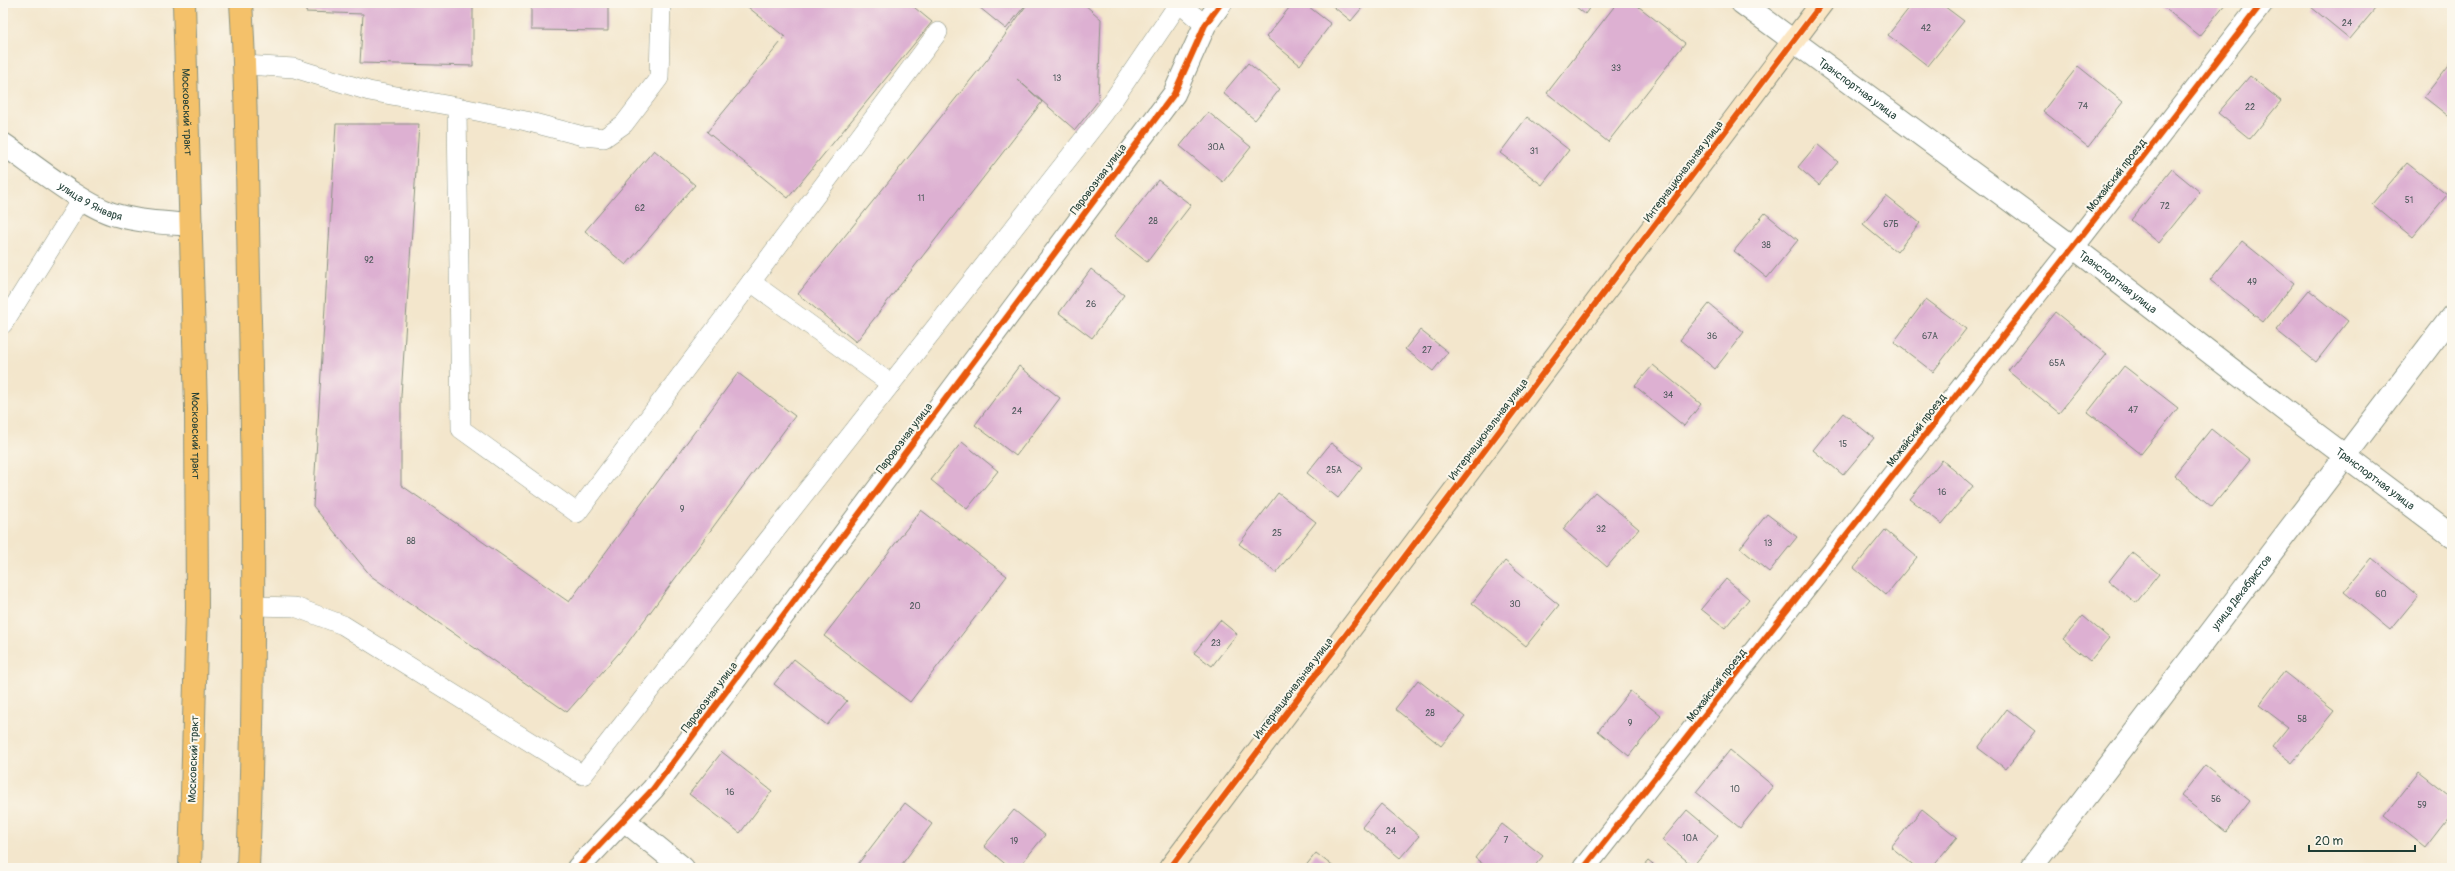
<svg xmlns="http://www.w3.org/2000/svg" width="2455" height="871" font-family="Pangolin,sans-serif">
<rect width="100%" height="100%" fill="#fbf7ec"/>
<filter id="ink" filterUnits="userSpaceOnUse"><feTurbulence type="fractalNoise" baseFrequency=".025" numOctaves="2"/><feDisplacementMap in="SourceGraphic" scale="8" xChannelSelector="R" yChannelSelector="G"/><feConvolveMatrix kernelMatrix="1 2 1 2 8 2 1 2 1" color-interpolation-filters="sRGB"/></filter>
<filter id="wash" filterUnits="userSpaceOnUse"><feTurbulence type="fractalNoise" baseFrequency=".012" numOctaves="4" result="noise"/><feDisplacementMap in="SourceGraphic" scale="16" xChannelSelector="R" yChannelSelector="G"/><feGaussianBlur stdDeviation="0.9" result="paint"/><feColorMatrix in="noise" values="0 0 0 0 0 0 0 0 0 0 0 0 0 0 0 0 0 1.4 0 .05"/><feComposite in="paint" operator="in"/></filter>
<g filter="url(#wash)">
<rect width="100%" height="100%" fill="#f3e6cc"/>
<g id="blocks">
<g fill="#ddb0d2">
<polygon points="306,3 473,3 473,66 360,63 363,14 306,12"/>
<polygon points="531,3 608,3 608,31 531,30"/>
<polygon points="743,3 909,3 932,22 788,198 707,132 785,37"/>
<polygon points="974,3 1027,3 1006,29"/>
<polygon points="1028,3 1083,3 1101,19 1098,101 1075,130 1017,79 1042,102 856,342 798,294 990,56"/>
<polygon points="1293,3 1304,3 1331,24 1300,65 1266,37"/>
<polygon points="1329,3 1366,3 1351,21"/>
<polygon points="1571,3 1593,3 1585,14"/>
<polygon points="1617,3 1634,3 1685,43 1608,142 1547,93"/>
<polygon points="1913,3 1940,3 1964,21 1928,66 1888,35"/>
<polygon points="2163,3 2226,3 2199,36 2161,5"/>
<polygon points="2314,3 2380,3 2350,39 2311,7"/>
<polygon points="2452,61 2452,119 2424,97"/>
<polygon points="1248,63 1280,89 1255,120 1223,93"/>
<polygon points="2078,66 2123,102 2088,147 2043,111"/>
<polygon points="2250,76 2281,101 2250,139 2218,113"/>
<polygon points="1208,112 1251,147 1223,182 1180,146"/>
<polygon points="1527,117 1569,150 1542,185 1500,153"/>
<polygon points="336,124 419,124 401,396 401,485 569,602 738,373 795,416 626,645 567,712 371,576 313,506"/>
<polygon points="1817,144 1838,162 1819,185 1798,167"/>
<polygon points="654,150 695,185 626,265 585,231"/>
<polygon points="2407,163 2447,195 2412,237 2372,204"/>
<polygon points="2172,169 2200,192 2159,243 2131,220"/>
<polygon points="1158,180 1191,205 1147,262 1114,236"/>
<polygon points="1886,196 1920,223 1897,252 1863,224"/>
<polygon points="1765,213 1798,240 1767,278 1734,251"/>
<polygon points="2242,241 2294,283 2263,322 2210,280"/>
<polygon points="1091,269 1124,295 1092,338 1059,313"/>
<polygon points="2309,290 2348,321 2316,362 2276,330"/>
<polygon points="1926,299 1966,329 1933,372 1894,342"/>
<polygon points="1709,304 1744,332 1715,369 1680,340"/>
<polygon points="2055,312 2107,354 2059,413 2008,371"/>
<polygon points="1420,330 1448,352 1433,371 1405,349"/>
<polygon points="1653,365 1701,404 1684,426 1635,386"/>
<polygon points="1019,366 1060,398 1016,456 975,425"/>
<polygon points="2124,366 2178,408 2141,454 2088,412"/>
<polygon points="1843,413 1874,438 1843,475 1813,450"/>
<polygon points="2211,429 2250,460 2212,507 2174,475"/>
<polygon points="962,442 998,471 967,509 931,480"/>
<polygon points="1331,443 1362,467 1338,498 1307,473"/>
<polygon points="1942,460 1973,486 1942,524 1910,499"/>
<polygon points="1595,492 1639,529 1607,567 1563,529"/>
<polygon points="1278,493 1316,522 1276,573 1239,544"/>
<polygon points="921,510 1007,576 910,702 824,636"/>
<polygon points="1767,514 1797,537 1769,572 1740,548"/>
<polygon points="1885,530 1917,557 1886,595 1854,568"/>
<polygon points="2132,552 2159,574 2136,603 2109,581"/>
<polygon points="2372,558 2418,596 2390,630 2344,592"/>
<polygon points="1505,561 1559,605 1526,646 1472,603"/>
<polygon points="1726,579 1749,599 1725,628 1701,609"/>
<polygon points="2083,616 2109,638 2090,661 2063,639"/>
<polygon points="1220,620 1237,634 1212,666 1194,653"/>
<polygon points="794,659 847,701 827,725 774,684"/>
<polygon points="2284,672 2334,711 2292,763 2272,747 2288,727 2259,705"/>
<polygon points="1418,680 1465,717 1441,746 1395,709"/>
<polygon points="1630,691 1661,716 1629,756 1598,731"/>
<polygon points="2007,709 2035,731 2006,769 1978,748"/>
<polygon points="1730,750 1773,786 1740,828 1696,792"/>
<polygon points="722,752 772,791 740,833 689,794"/>
<polygon points="2205,765 2250,801 2226,832 2181,796"/>
<polygon points="2419,772 2452,798 2452,812 2425,847 2385,815"/>
<polygon points="905,803 932,824 899,868 855,868"/>
<polygon points="1381,804 1419,836 1400,858 1362,827"/>
<polygon points="1922,809 1957,837 1931,868 1917,868 1891,847"/>
<polygon points="1014,810 1045,835 1018,868 1010,868 984,846"/>
<polygon points="1687,810 1718,836 1693,866 1662,840"/>
<polygon points="1502,824 1543,856 1533,868 1488,868 1475,858"/>
<polygon points="1316,853 1335,868 1304,868"/>
<polygon points="1648,861 1657,868 1642,868"/>
</g>
</g>
</g>
<g filter="url(#ink)">
<use href="#blocks" fill-opacity="0" stroke="#899280" stroke-width="1"/>
<g fill="none" stroke-linecap="round" stroke-linejoin="round">
<defs>
<g id="lane">
<polyline points="245,65 294,68 369,91 457,107 461,429 577,513 751,282"/>
<polyline points="457,107 526,121 583,136 604,138 624,124 659,78 661,3"/>
<polyline points="3,324 82,198"/>
<polyline points="891,384 751,282 938,32"/>
<polyline points="254,606 295,607 343,625 583,775 1105,112 1179,3 1205,25"/>
</g>
<g id="street">
<path id="s1" d="M 1742,3 L 2073,247 L 2292,416 L 2452,536"/>
<path id="s2" d="M 3,144 C 31,163 85,207 116,215 C 140,222 166,223 191,225"/>
<polyline points="624,820 683,868"/>
<polyline points="578,868 653,789 1174,94 1205,25 1221,3"/>
<polyline points="1584,868 2073,247 2262,3"/>
<path id="s3" d="M 2031,868 L 2452,316"/>
</g>
<polyline id="secondary" points="1170,868 1822,3"/>
<g id="primary">
<path id="s4" d="M 184,3 L 196,407 L 197,608 L 190,868"/>
<path d="M 241,3 C 247,94 247,185 249,277 C 254,474 256,671 248,868"/>
</g>
</defs>
<use href="#lane" stroke="#899280" stroke-width="20"/>
<use href="#street" stroke="#899280" stroke-width="24"/>
<use href="#secondary" stroke="#899280" stroke-width="24"/>
<use href="#primary" stroke="#899280" stroke-width="24"/>
<use href="#lane" stroke="#fff" stroke-width="19"/>
<use href="#street" stroke="#fff" stroke-width="22"/>
<use href="#secondary" stroke="#fbe6c3" stroke-width="22"/>
<use href="#primary" stroke="#f4c16a" stroke-width="22"/>
<defs>
<g id="cycleway">
<polyline points="578,868 653,789 1174,94 1205,25 1221,3"/>
<polyline points="1170,868 1822,3"/>
<polyline points="1584,868 2073,247 2262,3"/>
</g>
</defs>
<use href="#cycleway" stroke="#fbf7ec" stroke-width="8"/>
<use href="#cycleway" stroke="#e8590c" stroke-width="6"/>
</g>
</g>
<g text-anchor="middle" stroke-width="4" stroke-linejoin="round" paint-order="stroke">
<g font-size="9" fill="#4e5a5c">
<text x="2347" y="26">24</text>
<text x="1926" y="31">42</text>
<text x="1616" y="71">33</text>
<text x="1057" y="81">13</text>
<text x="2083" y="109">74</text>
<text x="2250" y="110">22</text>
<text x="1216" y="150">30А</text>
<text x="1534" y="154">31</text>
<text x="921" y="201">11</text>
<text x="2409" y="203">51</text>
<text x="2165" y="209">72</text>
<text x="640" y="211">62</text>
<text x="1153" y="224">28</text>
<text x="1891" y="227">67Б</text>
<text x="1766" y="248">38</text>
<text x="369" y="263">92</text>
<text x="2252" y="285">49</text>
<text x="1091" y="307">26</text>
<text x="1712" y="339">36</text>
<text x="1930" y="339">67А</text>
<text x="1427" y="353">27</text>
<text x="2057" y="366">65А</text>
<text x="1668" y="398">34</text>
<text x="2133" y="413">47</text>
<text x="1017" y="414">24</text>
<text x="1843" y="447">15</text>
<text x="1334" y="473">25А</text>
<text x="1942" y="495">16</text>
<text x="682" y="512">9</text>
<text x="1601" y="532">32</text>
<text x="1277" y="536">25</text>
<text x="411" y="544">88</text>
<text x="1768" y="546">13</text>
<text x="2381" y="597">60</text>
<text x="1515" y="607">30</text>
<text x="915" y="609">20</text>
<text x="1216" y="646">23</text>
<text x="1430" y="716">28</text>
<text x="2302" y="722">58</text>
<text x="1630" y="726">9</text>
<text x="1735" y="792">10</text>
<text x="730" y="795">16</text>
<text x="2216" y="802">56</text>
<text x="2422" y="808">59</text>
<text x="1391" y="834">24</text>
<text x="1690" y="841">10А</text>
<text x="1506" y="843">7</text>
<text x="1014" y="844">19</text>
</g>
<g font-size="11" fill="#1f3d34" stroke="#fbf7ec">
<text dy="4" stroke="none"><textPath href="#s1" startOffset="144">Транспортная улица</textPath></text>
<text dy="4" stroke="none"><textPath href="#s4" startOffset="109">Московский тракт</textPath></text>
<text transform="translate(1683 171) rotate(-53)" y="4">Интернациональная улица</text>
<text transform="translate(2116 175) rotate(-52)" y="4">Можайский проезд</text>
<text transform="translate(1098 179) rotate(-53)" y="4">Паровозная улица</text>
<text dy="4" stroke="none"><textPath href="#s2" startOffset="105">улица 9 Января</textPath></text>
<text dy="4" stroke="none"><textPath href="#s1" startOffset="468">Транспортная улица</textPath></text>
<text transform="translate(1488 429) rotate(-53)" y="4">Интернациональная улица</text>
<text transform="translate(1916 430) rotate(-52)" y="4">Можайский проезд</text>
<text dy="4" stroke="none"><textPath href="#s4" startOffset="433">Московский тракт</textPath></text>
<text transform="translate(904 438) rotate(-53)" y="4">Паровозная улица</text>
<text dy="4" stroke="none"><textPath href="#s1" startOffset="792">Транспортная улица</textPath></text>
<text dy="4" stroke="none"><textPath href="#s3" startOffset="347">улица Декабристов</textPath></text>
<text transform="translate(1716 685) rotate(-52)" y="4">Можайский проезд</text>
<text transform="translate(1293 688) rotate(-53)" y="4">Интернациональная улица</text>
<text transform="translate(709 697) rotate(-53)" y="4">Паровозная улица</text>
<text transform="translate(193 759) rotate(-88)" y="4">Московский тракт</text>
</g>
</g>
<rect width="2455" height="871" fill="none" stroke="#fbf7ec" stroke-width="16"/>
<path d="M2309 845v6h106v-6" fill="none" stroke="#1f3d34" stroke-width="2"/>
<text x="2315" y="845" font-size="12" fill="#1f3d34" stroke="#fbf7ec" stroke-width="3" paint-order="stroke">20 m</text>
</svg>
